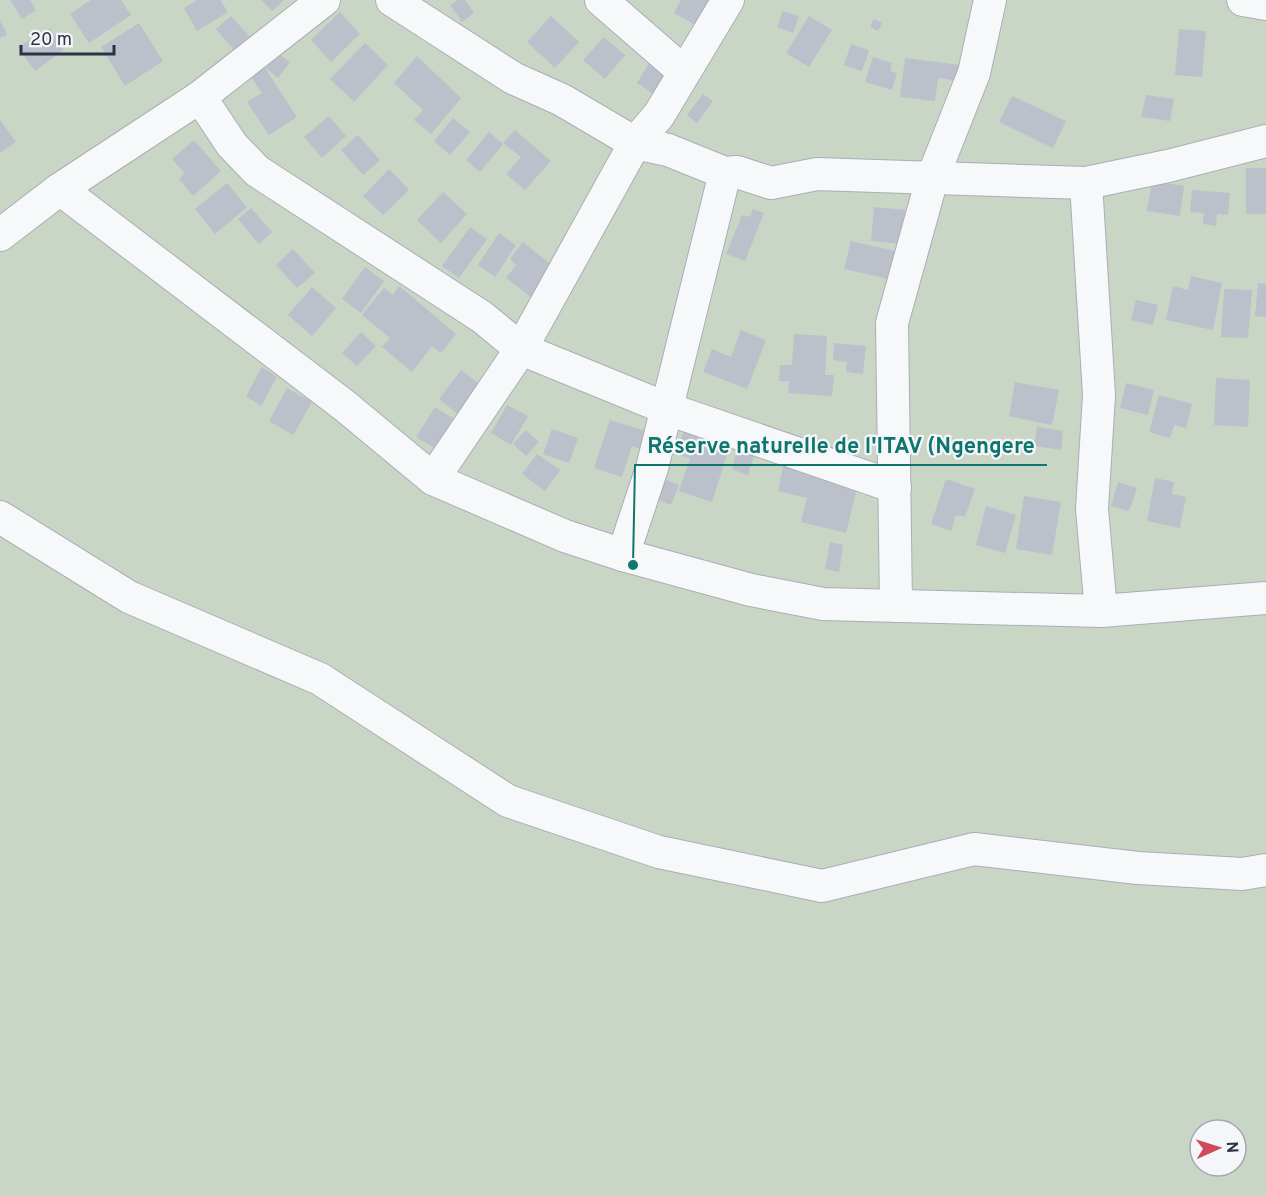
<svg xmlns="http://www.w3.org/2000/svg" width="1266" height="1196" font-family="Overpass,sans-serif">
<rect width="100%" height="100%" fill="#e4e7ec"/>
<path fill="#c9d6c5" fill-rule="evenodd" d="M 0,0 L 1266,0 L 1266,1196 L 0,1196 ZM 1200,1130 L 1236,1130 L 1236,1166 L 1200,1166 Z"/>
<g fill="#bbc0ca">
<polygon points="10,0 30,0 36,10 22,19"/>
<polygon points="91,0 121,0 131,15 89,43 70,14"/>
<polygon points="197,0 220,0 228,12 197,31 184,8"/>
<polygon points="261,0 284,0 272,11"/>
<polygon points="458,0 465,0 474,13 462,22 450,5"/>
<polygon points="681,0 713,0 699,27 674,13"/>
<polygon points="783,11 799,16 793,33 777,27"/>
<polygon points="340,12 360,34 331,62 311,40"/>
<polygon points="231,16 249,36 234,50 216,29"/>
<polygon points="551,16 579,42 555,68 527,42"/>
<polygon points="809,16 832,30 809,67 786,53"/>
<polygon points="874,19 882,23 878,31 870,27"/>
<polygon points="0,20 7,35 0,38"/>
<polygon points="139,23 163,61 125,86 101,47"/>
<polygon points="50,28 63,50 35,71 18,47"/>
<polygon points="1179,29 1206,31 1202,77 1175,75"/>
<polygon points="604,37 625,55 605,79 583,60"/>
<polygon points="365,43 388,65 354,102 330,79"/>
<polygon points="851,44 869,50 862,71 844,65"/>
<polygon points="278,53 290,62 278,78 266,68"/>
<polygon points="417,56 461,98 431,134 414,120 423,110 394,83"/>
<polygon points="873,57 892,63 890,71 897,73 892,90 865,82"/>
<polygon points="905,58 960,65 958,81 938,78 935,101 900,97"/>
<polygon points="650,62 666,73 653,94 637,83"/>
<polygon points="263,65 297,117 269,135 247,102 262,93 249,74"/>
<polygon points="703,94 713,101 697,123 687,115"/>
<polygon points="1146,95 1174,99 1170,121 1141,117"/>
<polygon points="1012,96 1066,121 1053,148 999,122"/>
<polygon points="329,116 346,136 322,158 304,137"/>
<polygon points="453,118 470,132 450,155 434,141"/>
<polygon points="0,120 16,142 0,153"/>
<polygon points="515,130 551,161 525,190 506,174 521,157 503,143"/>
<polygon points="489,132 503,144 480,172 466,160"/>
<polygon points="358,135 380,160 363,175 341,150"/>
<polygon points="194,140 221,171 193,196 179,179 185,173 172,159"/>
<rect x="1246" y="168" width="20" height="46"/>
<polygon points="389,169 409,190 383,215 363,196"/>
<polygon points="1152,181 1184,186 1180,216 1147,211"/>
<polygon points="227,183 247,207 215,234 195,209"/>
<polygon points="1192,190 1230,193 1228,215 1217,214 1216,226 1203,224 1204,213 1190,212"/>
<polygon points="443,192 467,214 441,243 417,220"/>
<polygon points="874,207 905,210 902,244 871,241"/>
<polygon points="251,208 272,232 259,244 238,219"/>
<polygon points="753,209 764,213 745,261 726,254 742,215 750,217"/>
<polygon points="470,227 487,239 459,278 442,266"/>
<polygon points="499,233 516,245 495,277 478,265"/>
<polygon points="851,241 895,251 889,279 844,269"/>
<polygon points="523,242 554,267 531,297 506,278 516,265 510,259"/>
<polygon points="293,249 315,273 297,288 276,265"/>
<polygon points="365,267 384,281 361,313 342,299"/>
<polygon points="1191,276 1222,283 1213,330 1166,320 1173,286 1188,290"/>
<polygon points="1258,283 1266,284 1266,317 1255,316"/>
<polygon points="399,286 456,334 441,353 432,346 412,372 382,347 390,338 362,315 384,288 393,295"/>
<polygon points="312,287 336,308 312,336 288,315"/>
<polygon points="1224,289 1252,290 1248,338 1221,337"/>
<polygon points="1136,300 1158,305 1153,325 1131,320"/>
<polygon points="741,330 766,340 747,389 703,372 712,349 731,357"/>
<polygon points="361,332 376,346 357,366 342,353"/>
<polygon points="794,334 827,336 825,375 834,375 832,396 788,393 789,381 779,381 780,365 792,365"/>
<polygon points="834,343 866,346 863,374 846,372 847,362 833,360"/>
<polygon points="262,367 277,377 261,406 246,396"/>
<polygon points="461,370 482,386 459,415 439,399"/>
<polygon points="1216,378 1250,380 1248,427 1214,425"/>
<polygon points="1015,382 1059,390 1052,425 1009,416"/>
<polygon points="1126,383 1154,390 1148,415 1120,408"/>
<polygon points="287,388 312,402 293,435 269,421"/>
<polygon points="1159,395 1192,404 1186,428 1174,425 1170,438 1149,432"/>
<polygon points="507,405 528,416 511,445 491,433"/>
<polygon points="435,407 454,419 436,449 416,437"/>
<polygon points="610,420 658,435 652,453 632,446 622,477 594,468"/>
<polygon points="1037,427 1063,431 1061,450 1034,446"/>
<polygon points="552,429 578,438 569,463 543,454"/>
<polygon points="526,430 539,442 526,456 513,444"/>
<polygon points="705,430 732,439 712,502 679,491 690,458 676,454 683,432 702,439"/>
<polygon points="737,450 754,455 748,475 732,469"/>
<polygon points="537,454 560,470 545,491 522,474"/>
<polygon points="784,462 859,480 846,533 801,522 807,498 778,491"/>
<polygon points="662,478 679,485 671,505 654,498"/>
<polygon points="1155,478 1174,482 1172,494 1186,497 1180,528 1147,521"/>
<polygon points="946,479 975,489 965,517 956,515 951,531 931,524"/>
<polygon points="1118,482 1137,488 1129,511 1111,506"/>
<polygon points="1024,496 1061,502 1052,555 1016,549"/>
<polygon points="986,506 1016,515 1005,553 976,545"/>
<polygon points="830,542 843,545 839,572 825,569"/>
</g>
<g fill="none" stroke-linecap="round" stroke-linejoin="round">
<defs>
<g id="street">
<polyline points="392,0 513,78 562,100 635,143 668,150 725,173 737,172 771,183 817,174 1086,183 1168,166 1266,141"/>
<polyline points="601,0 684,72"/>
<polyline points="1243,0 1266,4"/>
<polyline points="200,97 232,145 257,171 482,317 521,349 668,409 895,487"/>
<polyline points="1086,183 1099,395 1092,509 1101,611"/>
<polyline points="60,189 345,406 433,479 565,536 623,555 751,590 823,604 1101,611 1266,598"/>
<polyline points="0,235 60,189 200,97 324,0"/>
<polyline points="433,479 521,349 635,143 659,115 728,0"/>
<polyline points="0,517 129,597 320,679 508,801 659,852 822,886 974,849 1138,868 1242,874 1266,870"/>
<polyline points="623,555 652,468 725,173"/>
<polyline points="896,606 892,323 932,179 974,73 990,0"/>
</g>
</defs>
<use href="#street" stroke="#a9aeb7" stroke-width="34"/>
<use href="#street" stroke="#f7f8fa" stroke-width="32"/>
</g>
<path fill="none" stroke="#0f766e" stroke-width="2" d="M633 565L635 465H1047"/>
<circle fill="#0f766e" stroke="#f4f6f9" stroke-width="2" cx="633" cy="565" r="6"/>
<g font-size="22" text-anchor="middle" font-weight="bold" fill="#0f766e" stroke="#f4f6f9" stroke-width="4.5" stroke-linejoin="round" paint-order="stroke">
<text x="841" y="453">Réserve naturelle de l'ITAV (Ngengere</text>
</g>
<g transform="translate(1218 1148) rotate(87)"><circle r="28" fill="#f4f6f9" stroke="#a4a8b1" stroke-width="1.5"/>
<path d="M0-4.5L10 22L0 15L-10 22Z" fill="#d1495b"/>
<text y="-9" font-size="16" font-weight="bold" text-anchor="middle" fill="#2b3445">N</text>
</g>
<path d="M21 45v9h93v-9" fill="none" stroke="#2b3445" stroke-width="3"/>
<text x="30" y="45" font-size="18" fill="#2b3445" stroke="#f4f6f9" stroke-width="4.5" paint-order="stroke">20 m</text>
</svg>
